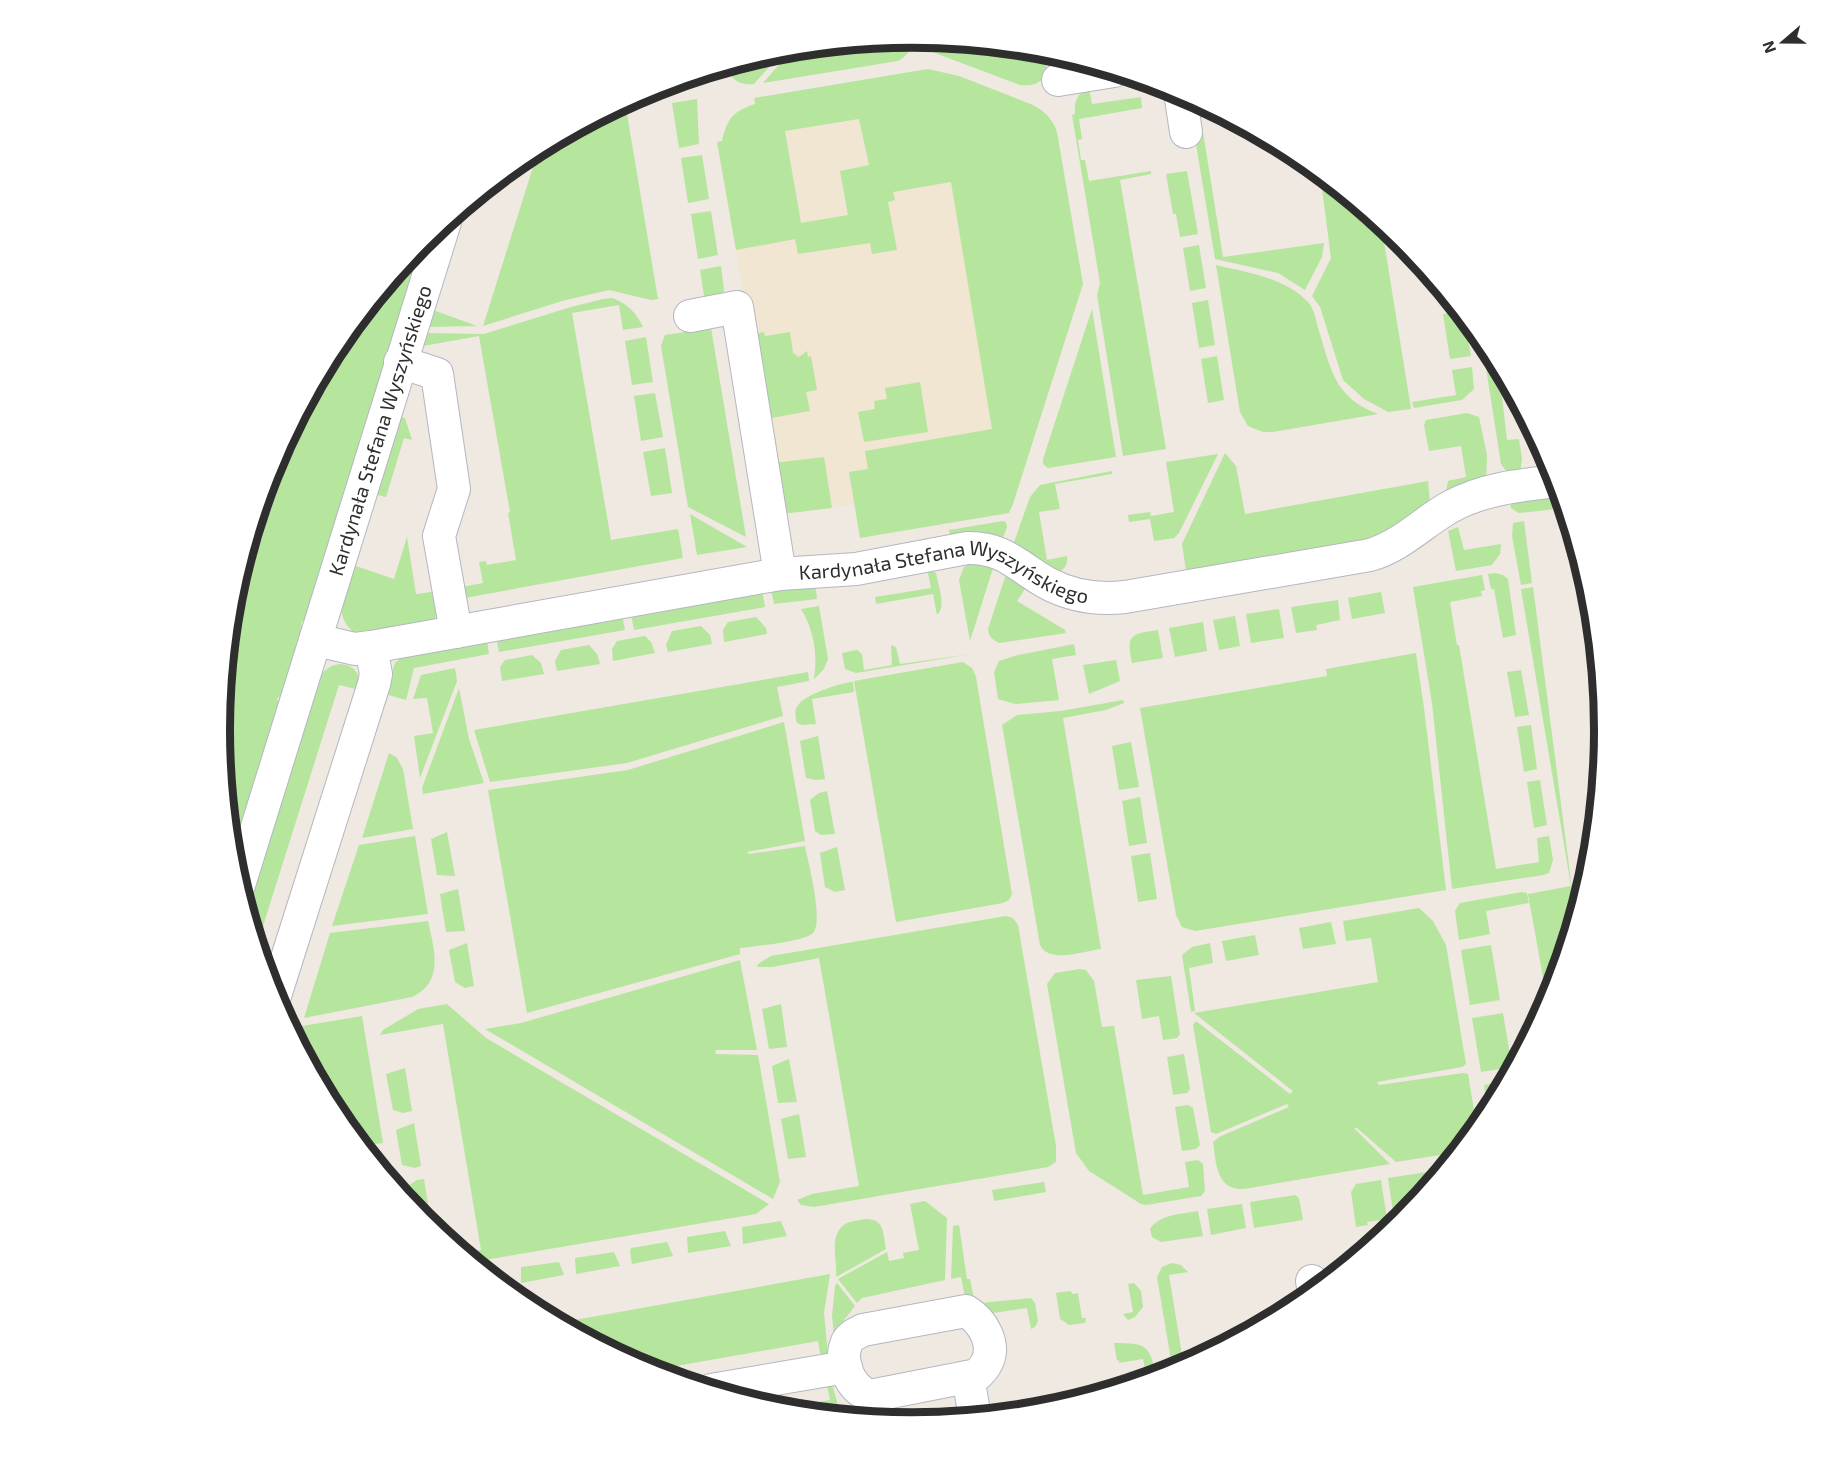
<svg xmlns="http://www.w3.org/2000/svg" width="1825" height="1461" font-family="'Exo 2',sans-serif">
<rect width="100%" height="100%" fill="#efe9e1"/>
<polygon fill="#f0e6d1" points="999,97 1008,486 782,514 717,142"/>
<g fill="#b6e59e" fill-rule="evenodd">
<path d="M 911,38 C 912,49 908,55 898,61 L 763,83 L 793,49 Z"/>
<path d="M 924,39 L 1045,51 C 1048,72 1047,87 1020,85 L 935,53 L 928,48 Z"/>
<path d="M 784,50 L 754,84 C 739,86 732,79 725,67 Z"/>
<path d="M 928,69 L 959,76 L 1033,105 C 1045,111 1053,120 1057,132 L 1083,284 L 1013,504 L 1009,513 L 860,538 L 849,472 L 868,469 L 865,451 L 992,429 L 951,182 L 893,192 L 895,200 L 888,202 L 897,250 L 872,254 L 870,243 L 798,254 L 795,239 L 736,250 L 717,142 L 722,141 C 727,119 733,111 755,104 L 754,98 ZM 859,119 L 869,165 L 840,171 L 848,215 L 801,223 L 785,131 Z"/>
<path d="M 1089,88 L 1092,104 L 1141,97 L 1142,108 L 1079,119 L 1082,139 L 1078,140 L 1081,160 L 1085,160 L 1089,181 L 1151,171 L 1151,174 L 1120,180 L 1166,449 L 1123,456 L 1097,295 L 1100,283 L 1072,115 L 1075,114 C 1074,101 1077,94 1089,88 Z"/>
<polygon points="1188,96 1198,101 1223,257 1324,243 1322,257 1305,290 1278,273 1215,259"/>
<polygon points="697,99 699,144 679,148 672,103"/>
<polygon points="625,102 658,299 651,300 609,290 562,301 483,326 539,148"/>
<polygon points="702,155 709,199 688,203 681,158"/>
<polygon points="1187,171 1198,234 1180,237 1176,214 1173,214 1166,174"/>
<polygon points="1320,173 1381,223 1411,409 1388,412 1364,399 1343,380 1320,307 1312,296 1331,258"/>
<polygon points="711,211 718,255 698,259 691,214"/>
<polygon points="421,243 410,277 415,279 308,623 302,621 301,625 307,627 283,698 278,697 277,700 282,703 232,860 220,730 233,595 272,465 336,345"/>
<polygon points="1199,245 1206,288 1190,291 1183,248"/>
<path d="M 1216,265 C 1248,273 1284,277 1308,302 C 1314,308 1316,320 1318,328 C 1331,368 1333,397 1378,414 L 1273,432 L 1263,432 L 1248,426 L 1240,412 Z"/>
<polygon points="721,266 724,290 723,294 705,302 700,270"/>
<path d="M 613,298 C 627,304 637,313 643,327 L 623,330 L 619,305 L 572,313 L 611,540 L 678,529 L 683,558 L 465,598 L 461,587 L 483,583 L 479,562 L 486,561 L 487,565 L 516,560 L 508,513 L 510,512 L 479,336 L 423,346 L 425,333 L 484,334 L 571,307 L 603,299 Z"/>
<polygon points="1208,300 1215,345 1199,348 1192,303"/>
<polygon points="1092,309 1116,457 1048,468 1043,464 1043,459"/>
<polygon points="433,310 477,326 427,327"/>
<polygon points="1461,312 1464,316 1471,356 1450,359 1443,314"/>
<polygon points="711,328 746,537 688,507 661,346 665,335"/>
<polygon points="764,332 765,336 790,332 793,353 799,357 807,351 808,357 811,356 817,390 806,392 810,411 766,419 751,335"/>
<polygon points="1481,336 1489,346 1498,362 1507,440 1519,439 1522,459 1520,473 1509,475 1501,464"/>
<polygon points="646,337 653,382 632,385 625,341"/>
<polygon points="1217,356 1224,400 1208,403 1201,359"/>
<polygon points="1472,367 1474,389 1462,400 1414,408 1412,402 1456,395 1452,370"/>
<polygon points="920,382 928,432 864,442 858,412 875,409 874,401 887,399 885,388"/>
<polygon points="655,393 663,437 641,441 634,396"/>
<polygon points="1467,413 1479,417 1487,455 1486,482 1445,496 1448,481 1466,477 1461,446 1429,451 1424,425 1426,420"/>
<polygon points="401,417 405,418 412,440 404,438 386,497 374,494 399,419"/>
<polygon points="665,448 672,493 651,496 643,452"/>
<polygon points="1225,453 1236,466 1245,514 1428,481 1430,504 1367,543 1187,577 1182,544"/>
<polygon points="1218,454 1179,533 1174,538 1154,541 1150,519 1129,522 1128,515 1150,512 1151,516 1174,512 1166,462"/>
<polygon points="824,457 832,508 782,514 773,463"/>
<path d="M 1112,471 L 1112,474 L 1055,484 L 1060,509 L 1039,512 L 1047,560 L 1067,556 C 1068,564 1065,569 1058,573 L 1013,545 L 1030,497 L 1040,485 Z"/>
<polygon points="1561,493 1566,508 1519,513 1511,508 1510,502"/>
<polygon points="690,514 747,547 697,555"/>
<polygon points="1003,521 1006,522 1007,527 1002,540 950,536 949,530"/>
<polygon points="1524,521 1532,583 1521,585 1512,536 1513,523"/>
<polygon points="1458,527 1464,550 1501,544 1500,554 1492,565 1456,571 1448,531"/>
<path d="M 407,537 L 416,594 L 439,591 L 438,614 L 433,620 L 356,634 C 330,615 345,590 353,565 L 394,579 Z"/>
<polygon points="975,560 994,565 970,641 959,580 964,567"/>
<path d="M 927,568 L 936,573 C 938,585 947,607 937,615 L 933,594 L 876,604 L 875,597 L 931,588 Z"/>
<path d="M 1007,571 L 1027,586 L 1017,601 L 1065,630 L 1066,633 L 999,643 C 992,639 989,637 988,629 Z"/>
<polygon points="1495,573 1503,575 1508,579 1516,635 1503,638 1494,589 1491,589 1488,574"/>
<polygon points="1482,575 1485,590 1481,591 1482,596 1450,602 1457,645 1459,645 1496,869 1539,862 1537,838 1549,836 1553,860 1549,873 1543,875 1452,889 1432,703 1413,587"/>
<polygon points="815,583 817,599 774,604 771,589"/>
<polygon points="1533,587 1576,920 1553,996 1548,1005 1528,894 1571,886 1521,589"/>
<polygon points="762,590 765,607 634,630 631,614"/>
<polygon points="1381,592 1385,613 1352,619 1348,598"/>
<polygon points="1338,600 1340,620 1316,625 1317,630 1296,633 1291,607"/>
<path d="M 819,606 L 828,659 L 824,669 L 814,679 C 818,655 814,630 801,609 Z"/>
<polygon points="1279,609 1284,638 1251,643 1246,614"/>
<polygon points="622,615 625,630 499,652 496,638"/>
<polygon points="1235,616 1240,646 1219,650 1213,620"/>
<polygon points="756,617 766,628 767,634 724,642 723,630 728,622"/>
<polygon points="1203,622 1207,651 1175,657 1169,628"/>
<polygon points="701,626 710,635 712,644 668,652 666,645 672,631"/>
<path d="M 1158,630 L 1163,658 L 1132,663 C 1126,634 1131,634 1158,630 Z"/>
<polygon points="645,636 651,642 655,653 613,661 612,649 617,641"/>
<polygon points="487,640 489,654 414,668 406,700 385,694 395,663 405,654"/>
<polygon points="1074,644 1076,655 1052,659 1059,700 1015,704 998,699 994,672 999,661 1014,656"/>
<polygon points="589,645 597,654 600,664 557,671 555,661 561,650"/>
<polygon points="891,645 896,647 900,664 971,654 856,673 845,669 842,653 857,650 862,654 864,670 892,665"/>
<polygon points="1416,653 1424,708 1446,890 1195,931 1182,927 1176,915 1140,708 1327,676 1326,669"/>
<polygon points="532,655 541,663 544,674 502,681 500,667 505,660"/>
<polygon points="1116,660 1120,681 1089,694 1083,665"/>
<polygon points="963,662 972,668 976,677 1012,894 1009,900 1003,903 896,922 854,681"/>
<path d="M 340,664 C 356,665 361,676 360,690 L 339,685 L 257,945 L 246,908 L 314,689 C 320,675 325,666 340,664 Z"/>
<polygon points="455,668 457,681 420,778 414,736 433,733 427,698 413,699 421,675"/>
<polygon points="1521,670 1529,715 1515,717 1507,672"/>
<polygon points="808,672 809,681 777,687 783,716 627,763 490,782 474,730"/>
<path d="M 853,682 L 854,692 L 812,699 L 816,724 L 802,725 L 797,723 C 795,716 794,709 799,704 C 807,694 840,683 853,682 Z"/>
<polygon points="459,688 469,739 484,783 423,794 422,788"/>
<path d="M 1123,700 L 1124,703 L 1106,710 L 1063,718 L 1101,949 C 1084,951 1049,964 1040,945 L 1002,725 L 1017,715 L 1061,711 Z"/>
<path d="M 784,722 L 805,841 L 747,852 L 749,854 L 805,846 C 808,862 824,921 813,933 C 804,942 755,946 740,948 L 740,954 L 527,1013 L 488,790 L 628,770 Z"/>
<polygon points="1531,725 1537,769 1524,772 1517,727"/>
<polygon points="818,736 825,779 816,780 806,778 800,741"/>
<polygon points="1131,742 1139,787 1119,790 1112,746"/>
<polygon points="389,753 397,758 403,769 413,829 362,838"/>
<polygon points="1540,780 1547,825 1534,828 1527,782"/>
<polygon points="827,791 835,834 821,835 815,831 810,800 819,793"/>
<polygon points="1140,797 1147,843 1129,846 1122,801"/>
<polygon points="447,832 455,876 437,875 431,839"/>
<polygon points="415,836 428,914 332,926 359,845"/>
<polygon points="837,847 845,890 835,892 825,887 820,853"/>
<polygon points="1150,853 1157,899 1138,902 1131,856"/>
<polygon points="458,889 465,931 446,932 440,894"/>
<polygon points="1522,892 1527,893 1529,903 1486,911 1490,934 1459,940 1455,911 1460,903"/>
<path d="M 1419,908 L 1433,921 L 1446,945 L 1466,1064 L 1462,1067 L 1377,1082 L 1379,1085 L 1463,1073 L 1468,1074 L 1477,1129 L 1459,1152 L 1396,1162 L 1357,1128 L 1354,1128 L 1390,1164 L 1244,1189 C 1216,1191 1216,1162 1213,1142 L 1219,1137 L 1289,1107 L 1287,1104 L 1216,1134 L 1211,1132 L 1193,1025 L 1196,1021 L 1290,1094 L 1293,1091 L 1194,1013 L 1378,982 L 1371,938 L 1346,941 L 1343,921 Z"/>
<polygon points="1006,916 1013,918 1018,925 1056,1146 1056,1162 1048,1167 814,1207 801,1205 797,1200 812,1194 859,1186 819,958 772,967 757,967 758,964 771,956"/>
<path d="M 428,921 C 434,949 445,982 412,997 L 304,1018 L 330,933 Z"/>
<polygon points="1331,922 1336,944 1303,949 1299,928"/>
<polygon points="1255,935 1259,955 1226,961 1222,941"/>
<polygon points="467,943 474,986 465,988 455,982 449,950"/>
<polygon points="1210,943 1213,963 1189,968 1195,1011 1191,1012 1182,955 1192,947"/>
<polygon points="1491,945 1500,1000 1470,1005 1461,950"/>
<polygon points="740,960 757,1050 715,1050 716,1054 758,1055 780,1182 773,1199 485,1029 521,1023"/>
<polygon points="1080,969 1086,970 1094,981 1102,1027 1114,1026 1143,1195 1189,1187 1185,1162 1198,1160 1203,1164 1205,1191 1201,1196 1146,1205 1141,1204 1089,1171 1076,1153 1047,984 1055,973"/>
<polygon points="1171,976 1180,1034 1177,1038 1163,1040 1159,1016 1142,1019 1136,980"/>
<polygon points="447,1004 486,1038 769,1204 756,1214 473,1262 462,1253 481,1250 443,1024 380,1035 383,1030 418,1009"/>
<polygon points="781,1004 787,1047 769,1049 762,1009"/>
<polygon points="1503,1013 1512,1067 1481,1072 1472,1018"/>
<polygon points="362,1016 383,1143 362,1146 336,1115 298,1044 302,1026"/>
<polygon points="1184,1054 1190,1089 1187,1093 1173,1095 1167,1057"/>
<polygon points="789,1059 797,1102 778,1103 772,1066"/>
<polygon points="405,1068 412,1111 403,1113 393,1110 386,1074"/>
<polygon points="1507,1081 1489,1115 1484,1085"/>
<polygon points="1188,1105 1193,1108 1200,1145 1196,1149 1182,1151 1175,1107"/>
<polygon points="799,1114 806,1157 788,1159 781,1119"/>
<polygon points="414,1123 421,1166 415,1168 402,1165 396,1130"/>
<polygon points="1440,1170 1440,1174 1406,1216 1394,1218 1388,1178"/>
<polygon points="424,1179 431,1223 426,1223 409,1204 406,1187 417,1180"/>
<polygon points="1381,1180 1387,1219 1367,1222 1368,1225 1356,1227 1351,1192 1356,1184"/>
<polygon points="1044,1182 1046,1192 994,1201 992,1190"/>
<polygon points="1295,1195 1299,1198 1303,1220 1254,1228 1250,1202"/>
<polygon points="925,1201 947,1218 945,1280 862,1298 857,1303 838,1279 887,1252 889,1261 904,1258 903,1253 919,1250 910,1204"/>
<polygon points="1242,1204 1246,1228 1211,1235 1207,1209"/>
<path d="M 1198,1211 L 1203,1236 L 1161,1242 L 1152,1237 L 1150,1229 C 1160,1214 1182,1214 1198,1211 Z"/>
<path d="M 866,1219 C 885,1219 883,1234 886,1249 L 836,1277 C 838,1260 827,1234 847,1223 C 852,1221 860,1220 866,1219 Z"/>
<polygon points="781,1221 787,1236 743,1244 742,1227"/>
<polygon points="959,1225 967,1279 970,1279 974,1299 980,1303 1031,1298 1035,1303 1038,1321 1035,1327 1031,1329 1027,1308 993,1313 996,1329 965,1297 961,1277 951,1279 953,1226"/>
<polygon points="725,1231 731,1246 688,1253 687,1237"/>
<polygon points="667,1242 673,1256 632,1264 630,1252 631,1248"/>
<polygon points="614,1252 620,1266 576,1274 575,1258"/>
<polygon points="559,1262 564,1275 521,1283 521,1267"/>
<polygon points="1172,1263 1181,1265 1188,1272 1169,1275 1184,1367 1173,1372 1157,1277 1162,1267"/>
<polygon points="830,1274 824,1313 828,1355 823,1355 820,1353 818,1341 648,1371 558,1323"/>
<polygon points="837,1283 855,1306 844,1320 839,1350 836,1353 832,1316 835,1286"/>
<polygon points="1134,1283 1141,1291 1143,1307 1135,1317 1128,1320 1123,1314 1133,1312 1128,1284"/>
<polygon points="1070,1291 1073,1294 1078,1293 1082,1318 1086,1318 1085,1323 1069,1325 1060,1319 1056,1293"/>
<path d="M 1114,1343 C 1147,1343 1150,1345 1156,1377 L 1147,1380 L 1143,1359 L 1119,1363 L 1119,1360 L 1117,1361 Z"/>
<polygon points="832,1384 841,1416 769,1408 768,1398 771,1393 778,1392 783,1396 785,1408 830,1400 827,1385"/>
</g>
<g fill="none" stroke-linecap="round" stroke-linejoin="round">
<defs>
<g id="minor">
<polyline points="1058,80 1114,71"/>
<polyline points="1180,92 1186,132"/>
<polyline points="690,316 737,307 780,574"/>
<polyline points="400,362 437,374 454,489 439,536 456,632"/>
<path id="s1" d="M 316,640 L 355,649 L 371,647 L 780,574 L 856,569 L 967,548 C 1004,547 1018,567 1047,583 C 1071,596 1098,600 1125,597 L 1370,555 C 1401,546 1422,523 1450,507 C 1483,489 1520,485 1557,481"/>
<path id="s2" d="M 239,885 L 445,222"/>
<polyline points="274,999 374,684 376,674 371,647"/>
<polyline points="1312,1281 1314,1293"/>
<path d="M 966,1311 C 983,1321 997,1345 986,1364 C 984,1368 980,1372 977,1375 L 870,1396 C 851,1389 838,1363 847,1342 C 850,1336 857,1333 863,1330 Z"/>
<polyline points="968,1377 975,1417"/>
<polyline points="711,1390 846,1367"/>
</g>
</defs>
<use href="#minor" stroke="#b4b7c1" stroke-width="34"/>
<use href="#minor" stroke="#fff" stroke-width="32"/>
</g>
<g text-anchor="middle" stroke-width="4.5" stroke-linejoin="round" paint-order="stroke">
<g font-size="20" fill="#2e2e2e" stroke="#fff">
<text dy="7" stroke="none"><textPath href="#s2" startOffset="476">Kardynała Stefana Wyszyńskiego</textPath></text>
<text dy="7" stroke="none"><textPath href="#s1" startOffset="642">Kardynała Stefana Wyszyńskiego</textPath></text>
</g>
</g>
<path d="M0 0H1825V1461H0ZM230 730a682 682 0 1 1 1364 0a682 682 0 1 1-1364 0Z" fill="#fff" fill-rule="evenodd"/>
<path fill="none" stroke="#2e2e2e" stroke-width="8" d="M230 730a682 682 0 1 1 1364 0a682 682 0 1 1-1364 0Z"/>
<g transform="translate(1783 42) rotate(250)" stroke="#ffffff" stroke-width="4.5" paint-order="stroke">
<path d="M0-4.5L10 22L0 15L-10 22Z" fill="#2e2e2e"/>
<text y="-9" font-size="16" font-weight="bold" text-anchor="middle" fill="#2e2e2e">N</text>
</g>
</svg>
